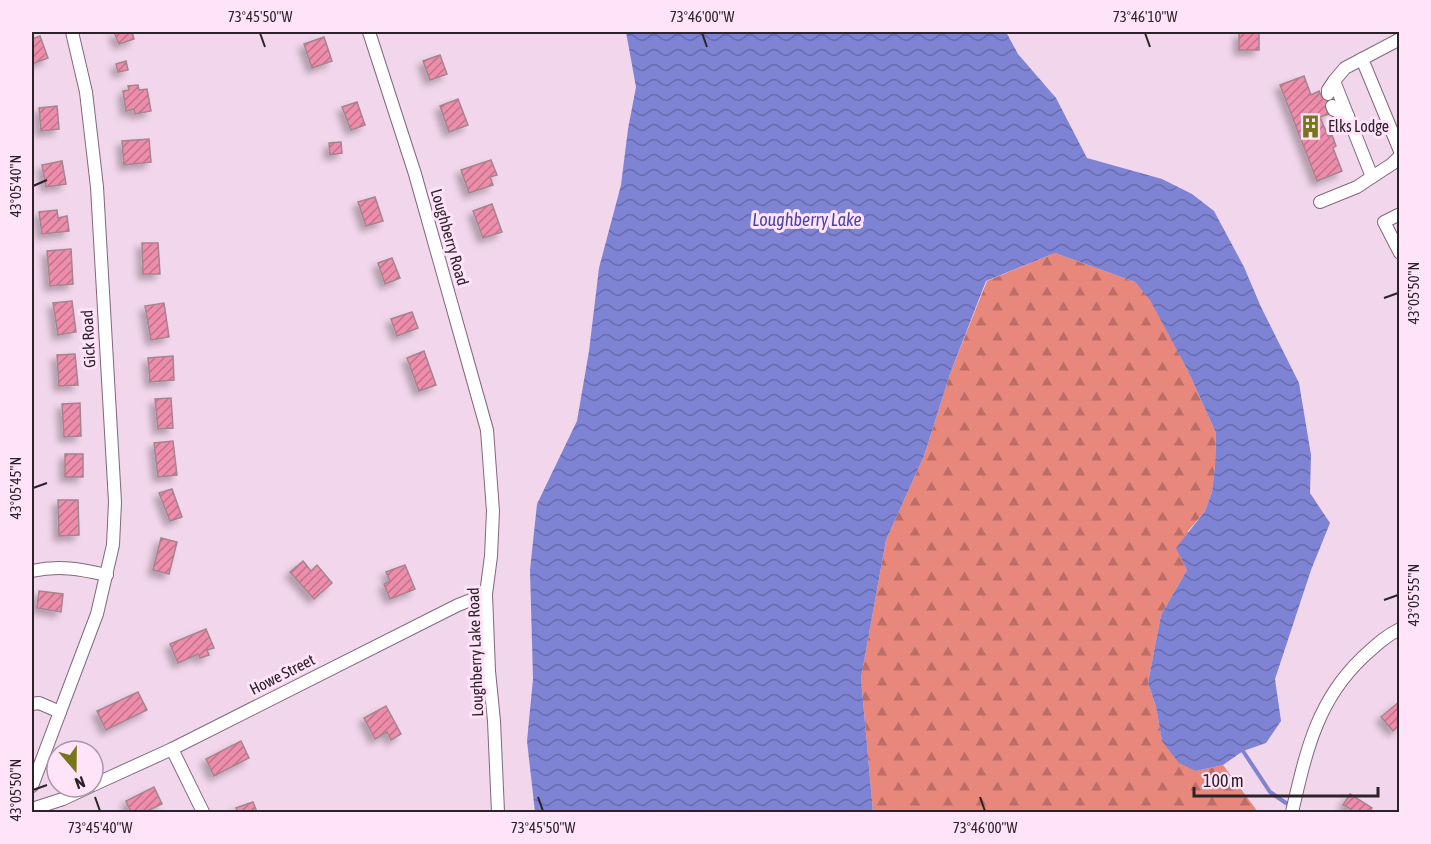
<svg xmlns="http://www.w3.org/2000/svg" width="1431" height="844" font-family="'Asap Condensed',sans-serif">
<defs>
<pattern id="forest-firs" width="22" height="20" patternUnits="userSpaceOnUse" patternTransform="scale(1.5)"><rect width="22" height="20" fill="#e8877c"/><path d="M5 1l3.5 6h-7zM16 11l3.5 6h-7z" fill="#bc6e66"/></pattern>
<pattern id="water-waves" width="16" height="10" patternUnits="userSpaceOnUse" patternTransform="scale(1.5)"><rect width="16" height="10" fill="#7f83d4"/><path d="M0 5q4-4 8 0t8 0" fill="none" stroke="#686bac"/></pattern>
<pattern id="building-hatch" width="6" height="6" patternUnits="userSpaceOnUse" patternTransform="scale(1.5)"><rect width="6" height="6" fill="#ed8dab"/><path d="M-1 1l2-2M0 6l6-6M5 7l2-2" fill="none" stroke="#c0738b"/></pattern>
<filter id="shadow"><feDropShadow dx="-5" dy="5" stdDeviation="3" flood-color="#0004"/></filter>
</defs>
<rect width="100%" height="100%" fill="#f2d6eb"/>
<polygon fill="url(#forest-firs)" points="1055,253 1135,282 1150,299 1188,371 1216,433 1215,466 1212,492 1205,511 1188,531 1187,570 1161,615 1148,683 1156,707 1162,740 1196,771 1223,765 1258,812 873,812 861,678 886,540 924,456 950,374 987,281"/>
<polygon fill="url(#water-waves)" points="626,32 1006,32 1018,54 1056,98 1087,158 1162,179 1192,194 1214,211 1244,267 1261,307 1299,383 1311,455 1310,493 1330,523 1311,570 1275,679 1281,721 1266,743 1243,751 1223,765 1196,771 1179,763 1162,741 1156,707 1148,683 1161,615 1187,570 1176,548 1205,511 1212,492 1215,466 1216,433 1188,371 1150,300 1135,282 1055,253 986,281 950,374 924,456 886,540 861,678 873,812 535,812 527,741 533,679 530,570 537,504 577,421 589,351 599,268 621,185 628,129 636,87"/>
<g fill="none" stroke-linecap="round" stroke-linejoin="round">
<polyline stroke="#7f83d4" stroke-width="4" points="1243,751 1270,792 1299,812"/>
</g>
<g fill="url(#building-hatch)" stroke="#a5848d" stroke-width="1.5" filter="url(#shadow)">
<polygon points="114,32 132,32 134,39 119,44"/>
<rect x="1239" y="33" width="20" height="17"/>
<polygon points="40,36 48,58 32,64 32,39"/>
<polygon points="324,37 332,61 312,68 304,44"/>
<polygon points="440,55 447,74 430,80 423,61"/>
<polygon points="126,61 128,70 118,72 116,64"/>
<polygon points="1304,76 1311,95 1319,91 1322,97 1334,92 1338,103 1326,108 1329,114 1320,117 1328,136 1332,135 1336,146 1333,148 1342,171 1317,181 1280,85"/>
<polygon points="138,85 139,90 147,89 151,111 135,114 134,109 126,111 123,91 129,90 128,86"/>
<polygon points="458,99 468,125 449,132 440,106"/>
<polygon points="357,102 365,125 351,130 342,107"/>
<polygon points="57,106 59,129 41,131 39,108"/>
<polygon points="149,139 151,162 124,165 122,141"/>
<polygon points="341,142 342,153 330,155 329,143"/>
<polygon points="491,160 497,175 490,177 493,185 469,193 461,170"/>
<polygon points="62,161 66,184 46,187 42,165"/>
<polygon points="375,197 383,221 366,226 358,202"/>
<polygon points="492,204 502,232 483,238 473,211"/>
<polygon points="57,210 58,218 67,216 69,231 42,234 39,212"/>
<polygon points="142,243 158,243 160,274 143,274"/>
<polygon points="71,249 73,284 50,286 47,251"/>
<polygon points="392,258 400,278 385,284 378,263"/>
<polygon points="72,301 76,332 58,335 53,303"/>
<polygon points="164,303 169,337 151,340 145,306"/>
<polygon points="412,312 418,328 397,336 391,319"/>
<polygon points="424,351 436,385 419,391 407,358"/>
<polygon points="75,354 78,385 59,386 57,355"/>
<polygon points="173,356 174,380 150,382 148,358"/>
<polygon points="171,398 173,428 158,429 155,399"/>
<polygon points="80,403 81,436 64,437 62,404"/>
<polygon points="173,441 177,475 158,477 154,443"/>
<rect x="65" y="454" width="18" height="23"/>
<polygon points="172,489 182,517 170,521 159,493"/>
<polygon points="58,500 78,500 79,535 59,536"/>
<polygon points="161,538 177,542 169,574 153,570"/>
<polygon points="303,561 311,571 317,565 332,583 314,599 290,572"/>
<polygon points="405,565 415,589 390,599 384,584 390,581 386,572"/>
<polygon points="39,591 63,594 61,612 37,608"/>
<polygon points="206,629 214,648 207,650 209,655 200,658 198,654 178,663 170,644"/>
<polygon points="138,692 147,710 106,730 97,711"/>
<polygon points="1400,701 1400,725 1393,731 1381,717"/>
<polygon points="386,706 401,734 391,740 387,732 375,739 364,718"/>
<polygon points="241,741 249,758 214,776 206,759"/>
<polygon points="154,787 162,804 145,812 131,812 126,801"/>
<polygon points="1350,794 1372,808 1369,812 1349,812 1351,809 1343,805"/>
<polygon points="253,802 257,812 238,812 236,808"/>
</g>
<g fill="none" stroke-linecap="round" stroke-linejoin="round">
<defs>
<g id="minor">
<polyline points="369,32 415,174 487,430 493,511 491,556 486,594 489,671 494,721 498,812"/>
<polyline points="1400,39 1345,68 1334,81 1372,177 1392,164 1400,156"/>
<polyline points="1362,59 1400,151"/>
<polyline points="1328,94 1328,90 1334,81"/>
<polyline points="1332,106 1334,110 1348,116"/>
<polyline points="1320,202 1357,187 1372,177"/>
<polyline points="1400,214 1384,222 1400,253"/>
<path d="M 32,571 C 59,565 80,569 107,575"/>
<polyline points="32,704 39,703 60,712"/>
<polyline points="172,749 203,812"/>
<polyline points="93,785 172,749 458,605 486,594"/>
<polyline points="32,786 97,614 113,545 115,502 97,187 86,92 72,32"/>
<polyline points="32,809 63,799 89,787"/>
<path d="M 1292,812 C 1306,753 1316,702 1362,658 C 1374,647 1385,636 1400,629"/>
</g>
</defs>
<use href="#minor" stroke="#81687b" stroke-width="14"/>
<use href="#minor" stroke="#fff" stroke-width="12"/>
</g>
<path fill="none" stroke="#2c2229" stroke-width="2" d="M 260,33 L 265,47M 702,33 L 707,47M 1145,33 L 1150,47M 33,186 L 47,180M 1384,298 L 1398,293M 33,488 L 47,483M 1384,600 L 1398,595M 33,790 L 47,785M 95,797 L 100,811M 538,797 L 543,811M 980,797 L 985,811"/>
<defs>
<symbol id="building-bare" viewBox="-9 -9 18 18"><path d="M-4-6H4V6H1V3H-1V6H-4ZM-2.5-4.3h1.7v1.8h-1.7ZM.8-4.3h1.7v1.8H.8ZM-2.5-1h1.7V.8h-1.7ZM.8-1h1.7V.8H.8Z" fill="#79751a" stroke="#ffe3f9" stroke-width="2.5" paint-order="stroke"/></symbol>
</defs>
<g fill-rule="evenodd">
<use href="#building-bare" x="1294" y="110" width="33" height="33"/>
</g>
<g text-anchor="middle" stroke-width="6" stroke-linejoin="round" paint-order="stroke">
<g font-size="16" fill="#2c2229" stroke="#ffe3f9" text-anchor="start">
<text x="1328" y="132">Elks Lodge</text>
</g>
<g font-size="16" fill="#2c2229" stroke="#ffe3f9">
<text transform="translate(450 237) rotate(74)" y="6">Loughberry Road</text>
<text transform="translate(88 339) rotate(-93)" y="6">Gick Road</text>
<text transform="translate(475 652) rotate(-92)" y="6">Loughberry Lake Road</text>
<text transform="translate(282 674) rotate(-27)" y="6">Howe Street</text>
</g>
<g font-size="18" font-style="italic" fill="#4845a4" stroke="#ffe3f9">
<text x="807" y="226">Loughberry Lake</text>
</g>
</g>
<rect width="1431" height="844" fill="none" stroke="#ffe3f9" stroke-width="66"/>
<g transform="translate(75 769) rotate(160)"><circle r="28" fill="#ffe3f9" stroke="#ab96a6" stroke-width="1.5"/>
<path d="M0-4.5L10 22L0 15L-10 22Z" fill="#79751a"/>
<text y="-9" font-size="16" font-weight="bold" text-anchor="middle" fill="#2c2229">N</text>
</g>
<path d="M1194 787v9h184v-9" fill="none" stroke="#2c2229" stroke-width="3"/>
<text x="1203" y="787" font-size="18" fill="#2c2229" stroke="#ffe3f9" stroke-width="4.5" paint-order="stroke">100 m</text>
<rect x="33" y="33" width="1365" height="778" fill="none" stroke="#2c2229" stroke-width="2"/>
<g font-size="15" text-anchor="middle" fill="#2c2229">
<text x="260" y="22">73°45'50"W</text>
<text x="702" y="22">73°46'00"W</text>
<text x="1145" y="22">73°46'10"W</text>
<text transform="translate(16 186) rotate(-90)" y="5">43°05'40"N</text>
<text transform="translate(1414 293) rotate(-90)" y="5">43°05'50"N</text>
<text transform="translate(16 488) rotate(-90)" y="5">43°05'45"N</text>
<text transform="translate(1414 595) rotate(-90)" y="5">43°05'55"N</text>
<text transform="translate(16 790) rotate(-90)" y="5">43°05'50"N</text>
<text x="100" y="833">73°45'40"W</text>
<text x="543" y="833">73°45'50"W</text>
<text x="985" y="833">73°46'00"W</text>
</g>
</svg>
